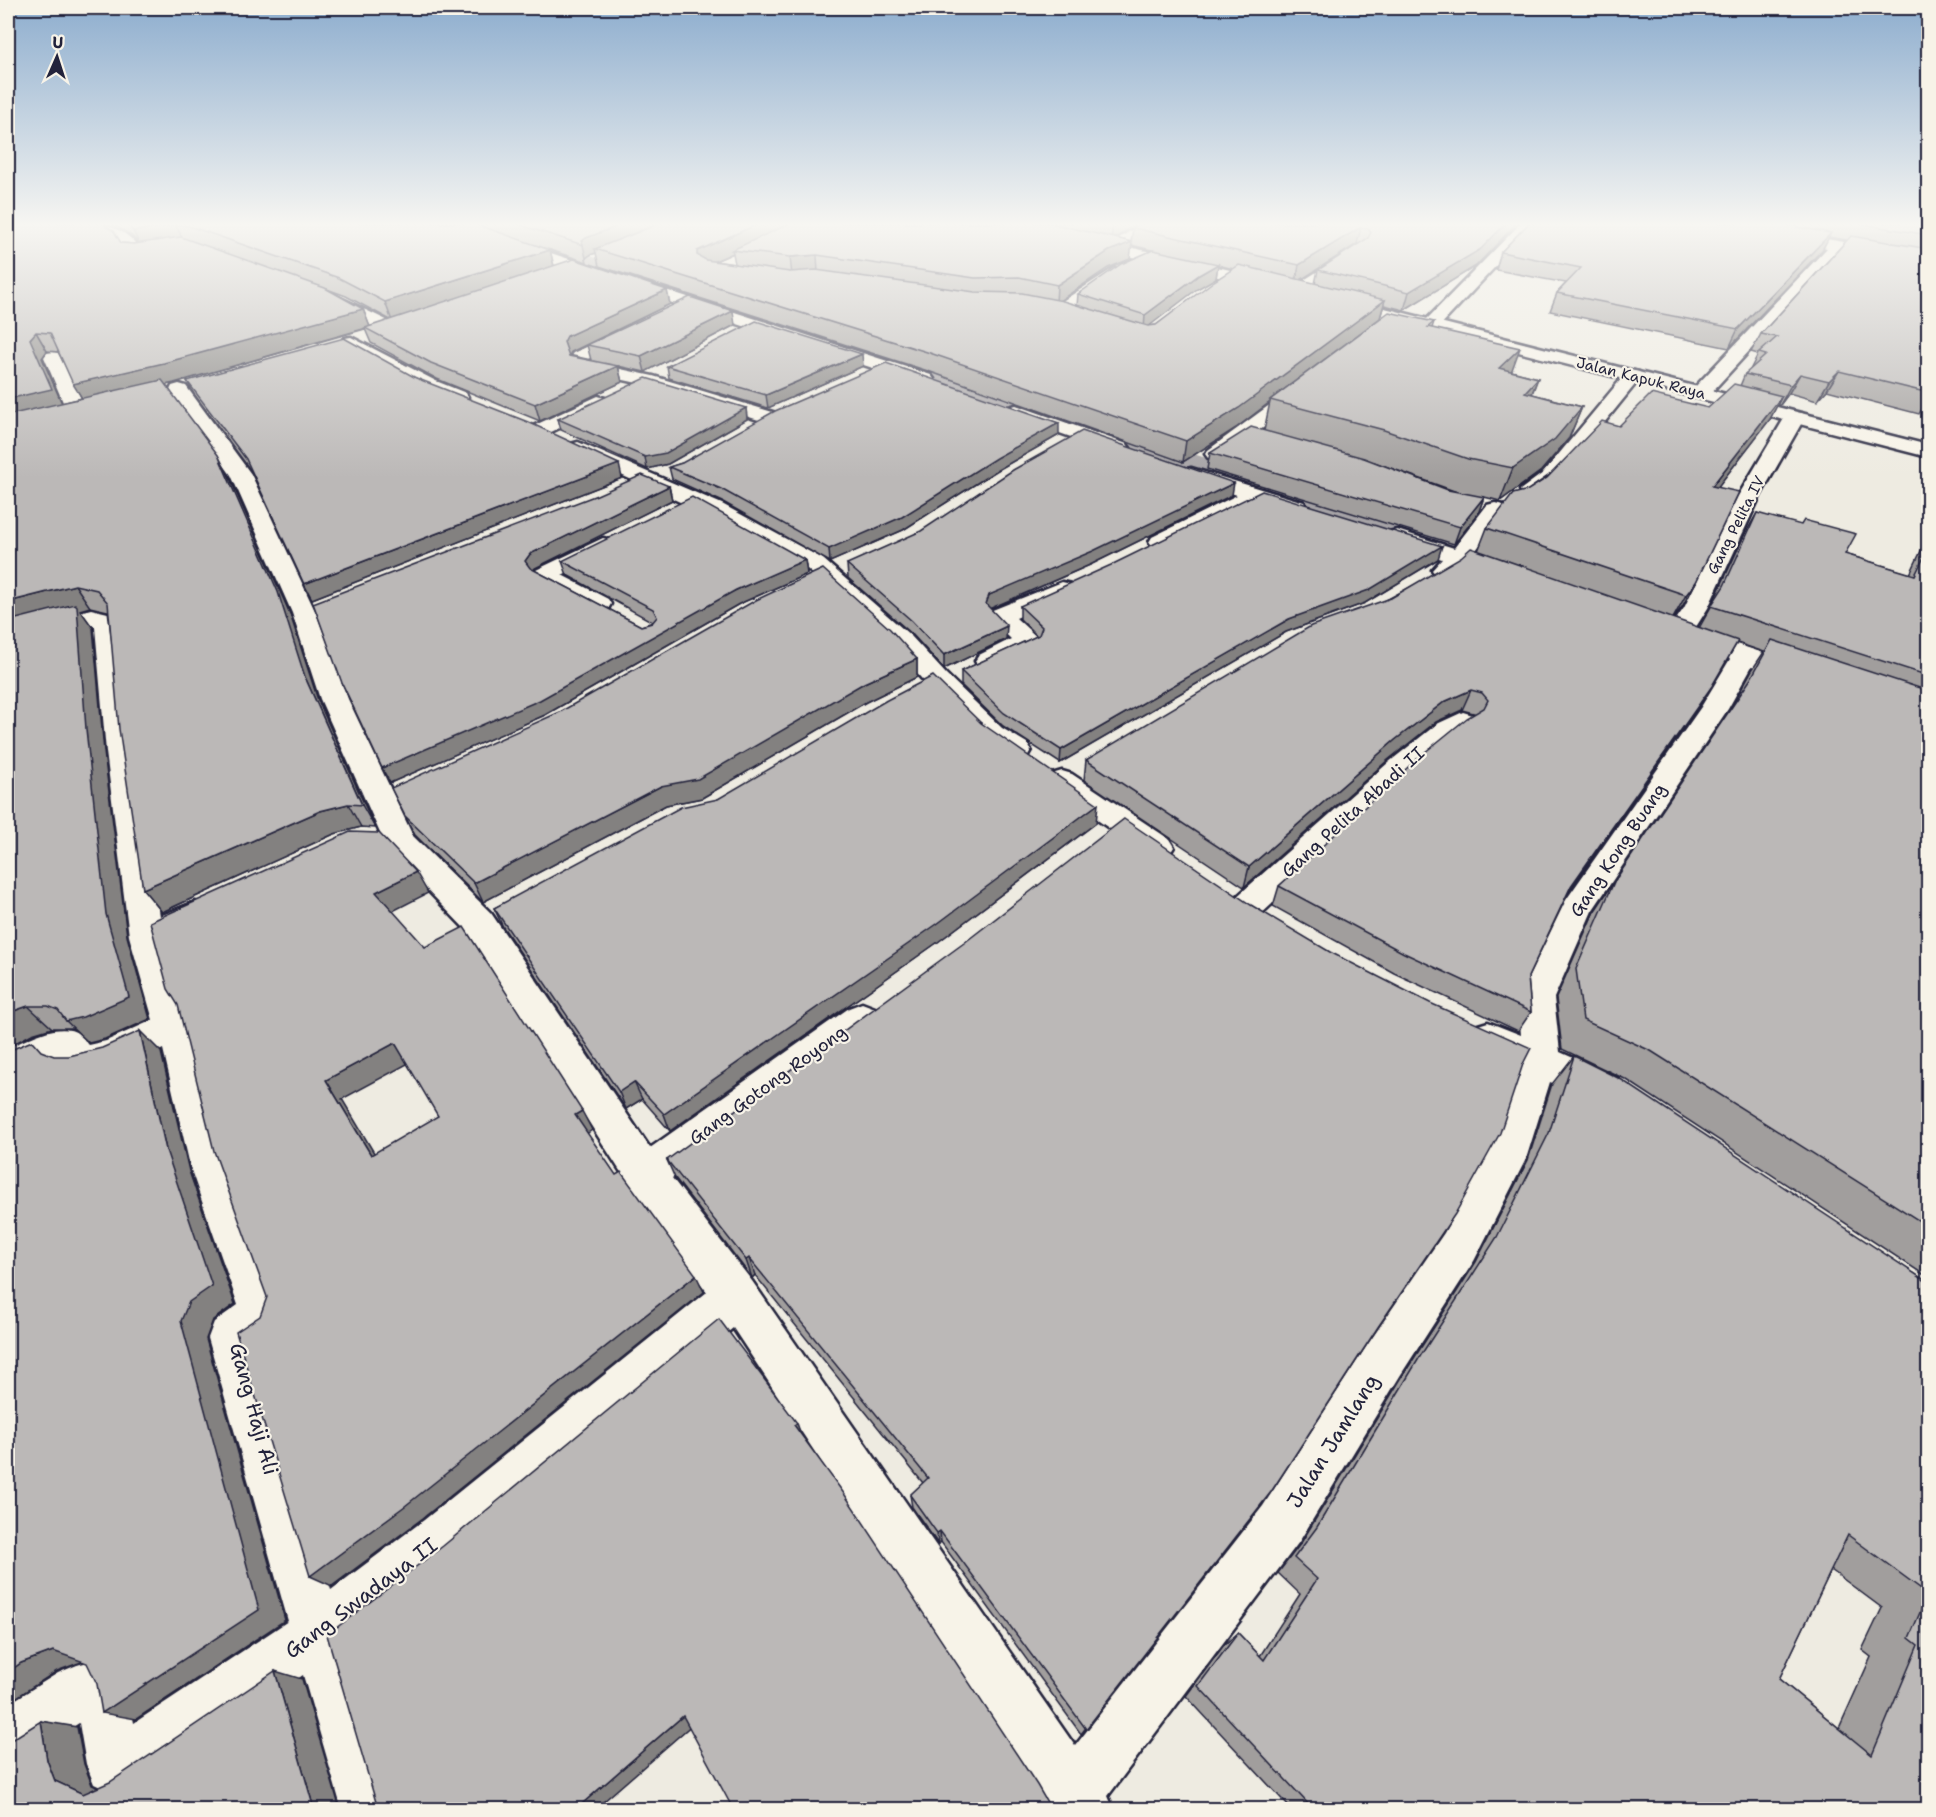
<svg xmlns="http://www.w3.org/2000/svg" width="1936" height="1817" font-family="'Shantell Sans',sans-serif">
<rect width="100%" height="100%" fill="#eeebe1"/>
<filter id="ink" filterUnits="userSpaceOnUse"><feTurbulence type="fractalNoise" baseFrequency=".0167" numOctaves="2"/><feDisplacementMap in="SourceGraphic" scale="12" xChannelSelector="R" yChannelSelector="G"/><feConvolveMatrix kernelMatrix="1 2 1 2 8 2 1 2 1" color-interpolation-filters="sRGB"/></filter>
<g filter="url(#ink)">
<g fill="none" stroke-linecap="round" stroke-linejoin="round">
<polygon fill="#a6a3a6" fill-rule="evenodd" points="459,223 491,223 662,280 936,364 1104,425 1471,544 1476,551 1471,558 1459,561 1447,558 1084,437 918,376 646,290 462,227"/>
<defs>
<g id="minor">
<path d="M 86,223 C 106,223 131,231 140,251 L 166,247 L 173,251 L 171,254 L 148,259 L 130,258 L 124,246 Z"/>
<polygon points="434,223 457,223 931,375 934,379 931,383 919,383 436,226"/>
<polygon points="805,223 825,223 690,284 678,284 676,281 678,278"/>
<polygon points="1143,223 1161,223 1118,251 1108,251 1106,248 1108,245"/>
<polygon points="1521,223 1536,223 1437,329 1425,329 1423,325 1425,321"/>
<polygon points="1695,223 1730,223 1928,256 1928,265 1841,251 1708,396 1694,396 1692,392 1694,388 1827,248 1702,227"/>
<polygon points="1355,248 1362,252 1360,255 1302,293 1290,293 1288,290"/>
<polygon points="1114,268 1119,270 1122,273 1119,276 1065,313 1053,313 1051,310 1053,307"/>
<polygon points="326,291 397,325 399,329 397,333 385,333 320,299 318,296 320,293"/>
<polygon points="630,328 636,329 639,333 636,337 588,359 588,362 653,376 776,413 779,417 776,421 762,421 642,384 574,369 570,357 573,353"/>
<path d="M 351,337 L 436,381 L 466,393 L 468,397 L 466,401 C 443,407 368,359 345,346 L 342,342 L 345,338 Z"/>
<polygon points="53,352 59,353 62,357 88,414 85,418 71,418 68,414 44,357 47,353"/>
<polygon points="1633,371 1639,372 1642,376 1557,481 1539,495 1531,496 1523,495 1520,490 1543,473 1627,372"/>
<path d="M 179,384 L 186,386 L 251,474 L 316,613 L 348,699 L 413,836 L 491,913 L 650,1148 L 849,1008 L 862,1003 L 875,1008 L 880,1018 L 875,1028 L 672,1178 L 752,1281 L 1075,1746 L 1263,1506 L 1368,1344 L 1444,1233 L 1488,1153 L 1511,1085 L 1519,1068 L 1475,1048 L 1470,1037 L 1475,1026 L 1488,1022 L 1521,1035 L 1518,998 L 1561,907 L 1701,707 L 1730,659 L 1670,639 L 1666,634 L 1684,608 L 1738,496 L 1785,417 L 1788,413 L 1802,413 L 1805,417 L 1760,496 L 1708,608 L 1694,630 L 1809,668 L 1813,674 L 1809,680 L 1800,682 L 1752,666 L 1728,709 L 1592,911 L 1554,998 L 1560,1052 L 1618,1078 L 1624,1089 L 1618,1100 L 1605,1105 L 1550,1082 L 1526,1159 L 1474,1261 L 1400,1376 L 1299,1542 L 1108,1796 L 1114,1810 L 1051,1810 L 733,1328 L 460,1556 L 348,1643 L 400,1810 L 342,1810 L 303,1675 L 143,1784 L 118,1795 L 94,1784 L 86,1764 L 79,1723 L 28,1756 L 8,1764 L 8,1704 L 58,1673 L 77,1665 L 88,1662 L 120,1673 L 128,1692 L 134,1723 L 288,1621 L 208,1338 L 214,1322 L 238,1305 L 191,1170 L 163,1049 C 137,1062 77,1095 57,1060 L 8,1081 L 8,1048 C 27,1040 58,1020 80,1034 C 83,1036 85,1042 88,1045 L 106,1041 L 153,1020 L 129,936 L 106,752 L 95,627 L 91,624 L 8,646 L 8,630 L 91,609 L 112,614 L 121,627 L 134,752 L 160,916 L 195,902 L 207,905 L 212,914 L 207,923 L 165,942 L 184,1010 L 194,1026 L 231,1170 L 285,1314 L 279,1330 L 255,1347 L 331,1590 L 424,1520 L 707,1292 L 631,1188 L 467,931 L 389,850 L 384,842 L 320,699 L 292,613 L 231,475 L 170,390 L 172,386 Z"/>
<polygon points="1301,385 1308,387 1310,391 1308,395 1222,458 1208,458 1205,454 1208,450 1294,387"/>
<polygon points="598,396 605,398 607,402 605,406 547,434 533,434 530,430 533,426"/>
<polygon points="1016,405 1127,444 1130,448 1127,452 1113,452 1009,415 1006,411 1009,407"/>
<polygon points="578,442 722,504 823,559 911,636 946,674 1002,728 1027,743 1031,750 1027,757 1017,759 1007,757 982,740 928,686 893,646 807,569 706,514 571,452 568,448 571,444"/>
<polygon points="1191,468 1304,502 1307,507 1304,512 1296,514 1258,502 1168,547 1160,549 1152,547 1149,542 1152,537 1237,495 1184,478 1181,474 1184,470"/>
<path d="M 1495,503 L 1503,505 L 1506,510 L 1473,554 L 1510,566 L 1514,571 L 1510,576 L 1502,578 L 1463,566 C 1453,574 1448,578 1436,575 L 1432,570 L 1442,559 L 1389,542 L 1386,537 L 1389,532 L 1397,530 L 1454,548 L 1487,505 Z"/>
<polygon points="603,538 611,540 614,545 611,550 562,575 608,599 611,604 608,609 599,611 590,609 536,580 532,575 536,570"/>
<path d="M 1062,582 L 1071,584 L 1074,589 L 1071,594 L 1016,618 L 1041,641 L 1037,646 C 1019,655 999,672 979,667 L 975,661 L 979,655 L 1011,639 L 987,616 L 990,611 Z"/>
<polygon points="1463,712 1473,715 1477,721 1473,727 1457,736 1409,776 1258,917 1246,920 1234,917 1230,908 1234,899 1389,762 1437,724"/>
<polygon points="1062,771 1072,774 1169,839 1174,847 1169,855 1158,858 1147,855 1052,788 1047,781 1052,774"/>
</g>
<g id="major">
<polygon points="995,223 1023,223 1270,279 1278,284 1270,289 1002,227"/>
<polygon points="1337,296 1928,445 1928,457 1331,304 1329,301 1331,298"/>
</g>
</defs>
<use href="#minor" stroke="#22223b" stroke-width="5"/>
<use href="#major" stroke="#22223b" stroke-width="5"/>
<use href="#minor" fill="#f7f3e8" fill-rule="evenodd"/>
<use href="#major" fill="#f7f3e8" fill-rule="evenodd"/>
</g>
<g fill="#a19e9d" stroke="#22223b" stroke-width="1.5" fill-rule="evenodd">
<path d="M 8,223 L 121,243 L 134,244 L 138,243 L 132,236 L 118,227 L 106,223 L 1138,223 L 1115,238 L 1131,242 L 1133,228 L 1517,223 L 1476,266 L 1404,310 L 1384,305 L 1380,318 L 1434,322 L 1432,328 L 1512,371 L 1538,378 L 1532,394 L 1582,407 L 1569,438 L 1541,471 L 1500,501 L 1484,497 L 1478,514 L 1454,544 L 1207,469 L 1210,453 L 1264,431 L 1270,402 L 1236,428 L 1183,462 L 928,371 L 599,266 L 596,253 L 590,255 L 586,258 L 587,262 L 550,250 L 554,266 L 670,304 L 571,352 L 569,355 L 591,360 L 587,345 L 735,325 L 645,372 L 618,366 L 622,382 L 540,421 L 437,379 L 371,343 L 365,329 L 166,385 L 229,476 L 290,614 L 318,700 L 375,828 L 361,827 L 334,834 L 162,912 L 143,889 L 108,611 L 90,607 L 80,610 L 93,628 L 104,752 L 127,936 L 150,1019 L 105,1039 L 89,1043 L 75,1030 L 72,1028 L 52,1028 L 32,1034 L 8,1047 ZM 1357,244 L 1358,244 L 1318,270 L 1315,284 L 1300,280 ZM 1131,245 L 1152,250 L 1078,294 L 1077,306 L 1059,301 L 1108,268 L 1130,259 ZM 733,253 L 735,264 L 715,261 ZM 1218,265 L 1234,269 L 1156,325 L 1148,326 L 1197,289 L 1216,278 ZM 327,289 L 346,296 L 391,320 L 370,327 L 363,309 ZM 47,351 L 58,352 L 82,398 L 61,403 L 42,358 ZM 1374,462 L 1457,492 L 1448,490 Z"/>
<polygon points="1529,223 1929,223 1929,398 1919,414 1827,390 1817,401 1789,393 1780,405 1777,405 1770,419 1717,487 1696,582 1682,607 1673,619 1699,628 1712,605 1744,536 1757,513 1845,554 1910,574 1929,534 1929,686 1926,690 1929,691 1929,1278 1627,1080 1562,1049 1556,998 1594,912 1732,706 1752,670 1764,652 1737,643 1699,706 1568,894 1528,977 1531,1012 1518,1031 1394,973 1273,906 1279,886 1474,714 1474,713 1462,710 1436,722 1388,760 1244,887 1084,780 1086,760 1478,551 1487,528 1528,490 1619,426 1708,408 1740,386 1745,374 1750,370 1758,354 1751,352 1761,334 1847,240 1829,237 1822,250 1729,348 1550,311 1557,293 1566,283 1496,270 1501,252"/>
<polygon points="667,366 863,366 768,408 669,378"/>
<polygon points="416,378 622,478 312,599 251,471 194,394 187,381"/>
<polygon points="746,408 747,419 668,464 647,469 561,430 558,419"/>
<polygon points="1059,435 996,471 903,530 830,562 723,502 672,479 669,467 682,463"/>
<polygon points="669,486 672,500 535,568 534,570 641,626 653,622 567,575 562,561 805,560 807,574 739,604 545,715 390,783 342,683"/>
<polygon points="1232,495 1092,564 990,609 1006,639 944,669 912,634 848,578 847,564"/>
<polygon points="1438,559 1365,603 1286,632 1060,763 1003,726 961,685 961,671 1037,636 1020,619 1020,606"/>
<polygon points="917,659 917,677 866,702 702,798 666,805 483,902 415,835 405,816"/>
<polygon points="981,723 1096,823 938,942 670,1131 642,1099 626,1109 503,927 494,908 718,799"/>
<path d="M 1574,1056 L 1929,1283 L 1929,1809 L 1291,1809 L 1186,1696 L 1224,1645 L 1238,1633 L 1260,1656 L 1300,1594 L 1278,1573 L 1301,1543 L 1402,1377 L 1476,1262 L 1528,1160 L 1552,1084 ZM 1831,1570 L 1882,1608 L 1862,1650 L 1871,1657 L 1839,1728 L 1779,1679 Z"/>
<polygon points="667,1160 1378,1327 1271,1492 1081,1734 941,1542 938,1544 912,1507 910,1495 923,1483 755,1275 752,1278 675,1178"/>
</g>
<g fill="#838180" stroke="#22223b" stroke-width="1.5">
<polygon points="625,223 672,223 595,249 596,253 590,255 586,258 582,241 586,238"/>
<polygon points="760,223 798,223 732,250 733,253 699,268 697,251"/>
<polygon points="1113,223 1138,223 1111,241"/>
<polygon points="1506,223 1517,223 1476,266 1404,310 1409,292"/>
<polygon points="176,225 184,242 141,248 133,231"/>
<polygon points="1361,227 1357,244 1296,283 1299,265"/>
<polygon points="1831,233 1822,250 1729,348 1738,329"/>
<polygon points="1132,242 1130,259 1108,268 1056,303 1057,285 1109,251"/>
<polygon points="550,250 554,267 392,321 385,302"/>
<polygon points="817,255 818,273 792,275 790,257"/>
<polygon points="1218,264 1216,278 1197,289 1144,330 1145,315 1199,275"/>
<polygon points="667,290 670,304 571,352 568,358 564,342 567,336"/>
<polygon points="1385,300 1380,318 1270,400 1270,402 1236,428 1183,462 1186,441"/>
<polygon points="363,309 370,327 174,383 85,403 73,384"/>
<polygon points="733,311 735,325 645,372 641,356"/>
<polygon points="36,332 47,351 42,358 64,408 8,422 8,399 30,339"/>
<polygon points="1520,348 1509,378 1499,368"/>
<polygon points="862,354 863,366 768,408 766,395"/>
<polygon points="618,366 622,382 540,421 535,404"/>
<polygon points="1839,371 1827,390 1817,401 1829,381"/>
<polygon points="1800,374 1789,393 1780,405 1791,385"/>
<polygon points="1538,378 1526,408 1525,392"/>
<polygon points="1782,396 1770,419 1700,510 1712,486"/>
<polygon points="1582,407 1569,438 1541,471 1500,501 1513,468"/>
<polygon points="746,408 747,419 668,464 647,469 645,457"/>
<polygon points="1059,423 1059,435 996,471 903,530 830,562 829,549"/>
<polygon points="218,455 229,476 290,614 318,700 375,828 362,805 305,677"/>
<polygon points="619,464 622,478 312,599 304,584"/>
<polygon points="1234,483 1232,495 1092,564 989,609 986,604 989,595"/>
<polygon points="669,486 672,500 535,568 530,575 525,561 530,554"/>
<polygon points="1484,497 1478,514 1454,544 1460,527"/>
<polygon points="1442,546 1438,559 1365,603 1286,632 1060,763 1061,750 1289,619"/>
<polygon points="805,560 807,574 739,604 545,715 390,783 382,768 736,590"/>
<polygon points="1696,582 1682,607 1672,620 1686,595"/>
<polygon points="75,585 90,607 80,610 93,628 104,752 127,936 150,1019 105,1039 89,1043 66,1021 8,628 8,602"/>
<polygon points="1007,626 1006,639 944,669 944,655"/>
<polygon points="917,659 917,677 866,702 702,798 666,805 483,902 474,883 661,786 864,683"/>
<polygon points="1712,686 1699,706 1559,906 1571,886"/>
<polygon points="1471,690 1462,710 1436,722 1388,760 1244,887 1249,867 1395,740 1444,702"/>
<polygon points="348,804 361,827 334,834 162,912 143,889 320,811"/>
<polygon points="1098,804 1096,823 938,942 670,1131 664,1114"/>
<polygon points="416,872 428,893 389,913 376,892"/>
<polygon points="28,1006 52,1028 32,1034 8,1047 8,1013"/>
<polygon points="140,1031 161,1052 189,1171 235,1304 213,1320 206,1339 285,1620 136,1719 102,1713 181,1321 166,1150"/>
<polygon points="395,1043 409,1063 342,1099 386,1173 371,1155 326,1080"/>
<polygon points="634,1082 642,1099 626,1109 619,1092"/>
<polygon points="582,1111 592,1130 585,1135 575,1115"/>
<polygon points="749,1258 755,1275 752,1278 746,1260"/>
<polygon points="696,1275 704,1292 423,1518 332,1586 310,1576"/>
<polygon points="797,1423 802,1438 794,1425"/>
<polygon points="940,1531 941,1542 938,1544 937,1533"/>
<polygon points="53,1651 87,1660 57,1671 8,1703 8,1672 21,1663"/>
<polygon points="275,1671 302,1679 340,1809 314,1809"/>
<polygon points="683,1716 694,1723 595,1809 576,1809"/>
<polygon points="41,1721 77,1727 84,1764 92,1785 119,1797 83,1794 55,1781 47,1760"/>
</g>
<g fill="#bbb8b7" stroke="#22223b" stroke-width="1.5" fill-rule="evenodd">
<polygon points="8,223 101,223 114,231 121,243 134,244 181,237 325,288 363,309 164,363 73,384 50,333 36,332 30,339 52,389 8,399"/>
<polygon points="127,223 472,223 550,250 385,302 339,278 189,226 176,225 133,231"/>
<polygon points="514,223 625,223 586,238 582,241 583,245"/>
<polygon points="661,223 760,223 697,251 697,255 706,260 790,272 816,270 975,292 1022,293 1063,301 1148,326 1156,325 1214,281 1239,265 1385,300 1239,408 1186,441 927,352 595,249"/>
<polygon points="791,223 1050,223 1132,242 1109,251 1057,285 1019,277 975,278 817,255 790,257 732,250"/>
<polygon points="1141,223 1506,223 1481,249 1409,292 1318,270 1368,238 1371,232 1368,228 1361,227 1299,265 1133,228"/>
<polygon points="1529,223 1775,223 1831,233 1738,329 1557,293 1581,268 1501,252"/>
<polygon points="1856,223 1929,223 1929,235"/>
<polygon points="1851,236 1929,249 1929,393 1839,371 1829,381 1800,374 1791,385 1745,374 1766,355 1759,353 1777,337 1761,334"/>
<polygon points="1153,250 1218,264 1199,275 1145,315 1078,294 1121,264"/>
<polygon points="574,259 667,290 567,336 564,342 569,356 618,366 535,404 431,363 365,328"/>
<polygon points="690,297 733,311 641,356 587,345"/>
<polygon points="1389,312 1434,322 1428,327 1520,348 1499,368 1538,378 1525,392 1582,407 1555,439 1513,468 1468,459 1384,430 1270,400"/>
<polygon points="756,321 862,354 766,395 667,366"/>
<polygon points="344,338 416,378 528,422 619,464 304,584 246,459 187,381"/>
<polygon points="886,363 1059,423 996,458 902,517 829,549 721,489 669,467 682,463 775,411"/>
<polygon points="646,378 746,408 666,453 645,457 558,419"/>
<polygon points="162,380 218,455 278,592 305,677 362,805 348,804 320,811 143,889 119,729 108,603 97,590 75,585 8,602 8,415"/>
<polygon points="1734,384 1782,396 1712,486 1739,492 1696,582 1686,595 1487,528 1513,494 1528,490 1547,478 1602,421 1619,426 1651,394 1708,408"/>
<polygon points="1251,427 1364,458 1448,490 1484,497 1460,527 1210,453"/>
<polygon points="1082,431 1234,483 1093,551 989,595 986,604 1007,626 944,655 912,621 847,564 921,531 1013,470"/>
<polygon points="642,475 669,486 530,554 525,561 530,568 641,626 652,623 657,617 653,609 562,561 692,497 805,560 736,590 540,700 382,768 342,683 313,603 597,495"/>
<polygon points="1262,491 1442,546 1369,590 1289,619 1061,750 1004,713 961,671 1039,635 1042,627 1020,606 1111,565"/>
<polygon points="1757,513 1801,525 1804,520 1856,534 1845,554 1915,575 1929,547 1929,676 1711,606 1724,586"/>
<polygon points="1471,548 1738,641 1712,686 1571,886 1528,977 1531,1012 1404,953 1279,886 1419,757 1467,718 1484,708 1488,700 1482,693 1471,690 1444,702 1395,740 1249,867 1086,760 1311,626 1391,598 1461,557"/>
<polygon points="823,569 890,629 917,659 864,683 698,779 661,786 474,883 405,816 391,788 560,712 756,600"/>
<polygon points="75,604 77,606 86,729 106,914 129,997 83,1017 66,1021 58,1010 48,1006 28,1006 8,1013 8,621"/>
<polygon points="1772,640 1929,691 1929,1227 1651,1051 1583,1020 1576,969 1614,882 1750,680"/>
<polygon points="933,676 981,723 1098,804 937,924 664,1114 634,1082 619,1092 494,908 681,807 718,799 887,700"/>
<polygon points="1124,819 1251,905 1330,952 1430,1003 1531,1048 1523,1064 1500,1133 1455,1214 1378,1327 1271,1492 1086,1729 940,1531 937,1533 910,1495 928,1478 749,1258 746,1260 667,1160 964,943"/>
<path d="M 350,832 L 379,833 L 416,872 L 376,892 L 425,947 L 464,927 L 582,1111 L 575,1115 L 616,1175 L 621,1172 L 696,1275 L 405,1506 L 310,1576 L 236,1332 L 260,1316 L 267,1297 L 214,1151 L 178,1005 L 168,989 L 150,922 ZM 395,1043 L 438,1116 L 371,1155 L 326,1080 Z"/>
<polygon points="140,1031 166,1150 212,1286 189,1302 181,1321 259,1610 102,1713 97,1684 87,1663 53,1651 21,1663 8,1672 8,1051 32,1041 41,1051 54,1056 69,1056 102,1048"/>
<path d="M 1574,1056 L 1622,1080 L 1929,1283 L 1929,1809 L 1313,1809 L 1198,1686 L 1238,1633 L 1264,1660 L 1317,1579 L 1294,1558 L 1317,1527 L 1421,1355 L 1497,1237 L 1549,1133 ZM 1848,1535 L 1928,1594 L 1909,1638 L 1918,1645 L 1872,1755 L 1779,1679 Z"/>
<polygon points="719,1319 797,1423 794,1425 845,1495 1037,1785 1051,1809 727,1809 732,1807 683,1716 576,1809 8,1809 8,1742 41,1721 47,1760 55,1781 83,1794 110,1782 275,1671 314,1809 378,1809 327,1635 443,1546"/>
</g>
</g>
<linearGradient id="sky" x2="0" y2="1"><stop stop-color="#8dadce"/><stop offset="0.47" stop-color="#f7f6f2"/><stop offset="1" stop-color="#f7f6f2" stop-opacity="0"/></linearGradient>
<rect width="1936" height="478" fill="url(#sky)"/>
<g text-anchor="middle" stroke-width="4.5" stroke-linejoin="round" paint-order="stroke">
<g font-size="15" fill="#22223b" stroke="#f7f3e8">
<text transform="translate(1641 378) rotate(14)" y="5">Jalan Kapuk Raya</text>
<text transform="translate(1736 525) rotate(-63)" y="5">Gang Pelita IV</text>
</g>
<g font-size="18" fill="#22223b" stroke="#f7f3e8">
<text transform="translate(1353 812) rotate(-42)" y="6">Gang Pelita Abadi II</text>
<text transform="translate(1618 850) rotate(-56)" y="6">Gang Kong Buang</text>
<text transform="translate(768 1085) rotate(-36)" y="6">Gang Gotong Royong</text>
</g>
<g font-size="21" fill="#22223b" stroke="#f7f3e8">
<text transform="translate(254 1409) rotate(75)" y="7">Gang Haji Ali</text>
<text transform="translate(1333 1441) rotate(-58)" y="7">Jalan Jamlang</text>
<text transform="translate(361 1598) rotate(-37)" y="7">Gang Swadaya II</text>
</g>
</g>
<rect width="1936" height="1817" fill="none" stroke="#f7f3e8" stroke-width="30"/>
<rect x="15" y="15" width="1906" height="1787" fill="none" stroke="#22223b" stroke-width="2" filter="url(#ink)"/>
<g transform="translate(57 57) rotate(3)" stroke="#f7f3e8" stroke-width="4.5" paint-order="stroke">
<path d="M0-4.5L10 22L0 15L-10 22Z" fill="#22223b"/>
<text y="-9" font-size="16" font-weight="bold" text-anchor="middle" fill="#22223b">U</text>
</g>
</svg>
